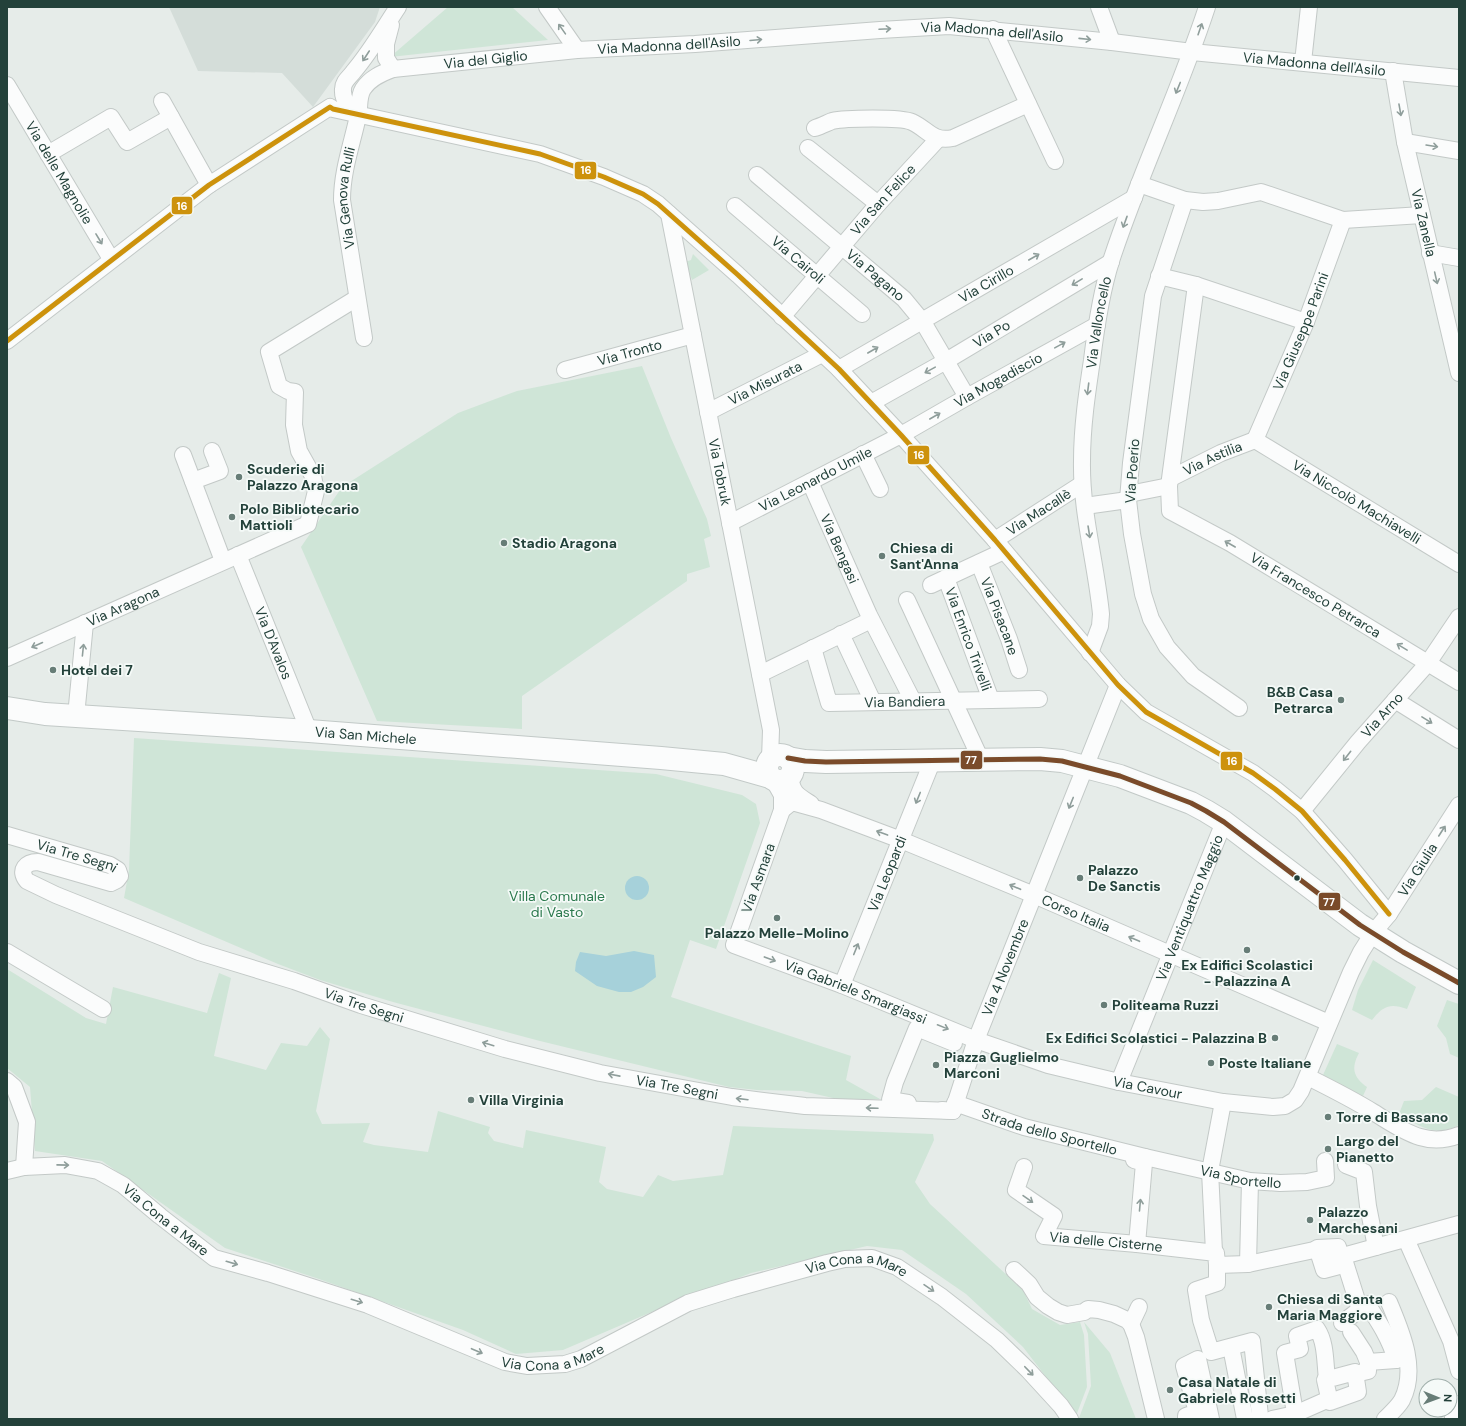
<svg xmlns="http://www.w3.org/2000/svg" width="1466" height="1426" font-family="'DM Sans',sans-serif">
<rect width="100%" height="100%" fill="#e6ece9"/>
<polygon fill="#d4ddd9" points="169,7 380,7 375,22 313,107 282,73 198,71"/>
<g fill="#cfe5d7">
<polygon points="448,7 512,7 548,40 390,57"/>
<polygon points="693,254 709,270 692,280 685,260 688,261 691,260"/>
<polygon points="642,366 671,438 707,519 711,536 704,539 710,567 687,574 687,581 522,696 522,729 377,721 301,547 342,487 458,413 517,391"/>
<polygon points="134,738 656,774 742,795 756,804 760,823 716,949 690,940 671,997 851,1056 846,1080 880,1099 842,1100 802,1091 757,1090 729,1087 540,1041 393,1002 320,980 278,964 124,898 129,870"/>
<path d="M 1373,960 L 1416,987 L 1407,1009 C 1390,1003 1383,1006 1372,1020 L 1352,1010 L 1358,990 Z"/>
<polygon points="7,969 86,1018 106,1024 113,987 207,1013 219,973 231,978 214,1056 266,1070 281,1043 307,1046 320,1027 330,1039 316,1111 322,1124 370,1123 363,1142 374,1145 428,1152 438,1111 490,1127 488,1133 494,1141 523,1148 526,1130 606,1147 599,1182 607,1189 643,1197 658,1175 673,1181 723,1175 733,1126 933,1134 934,1140 915,1182 930,1204 1023,1290 1032,1309 1060,1325 1080,1322 1084,1335 1087,1387 1076,1416 1023,1347 966,1294 902,1250 867,1246 751,1273 654,1311 563,1350 516,1354 463,1330 319,1279 225,1248 102,1161 35,1151 30,1087 7,1068"/>
<polygon points="1447,1000 1459,1004 1459,1058 1450,1054 1446,1038 1437,1026"/>
<path d="M 1337,1044 L 1359,1053 C 1351,1068 1353,1077 1367,1087 L 1363,1096 L 1323,1075 Z"/>
<path d="M 1436,1087 L 1459,1097 L 1459,1125 C 1434,1138 1420,1126 1399,1114 L 1404,1101 L 1422,1100 Z"/>
<polygon points="1084,1322 1110,1353 1136,1419 1079,1418 1091,1386 1088,1334"/>
</g>
<g fill="#a6d1da">
<circle cx="637" cy="888" r="12"/>
<polygon points="634,951 654,955 656,977 643,987 631,992 619,992 597,986 575,971 576,962 580,952 606,956"/>
</g>
<g fill="none" stroke-linecap="round" stroke-linejoin="round">
<defs>
<g id="street">
<polyline points="547,7 577,50"/>
<polyline points="1099,7 1112,42"/>
<polyline points="391,25 386,44 386,58 393,69"/>
<polyline points="993,29 1055,161"/>
<polyline points="1303,62 1309,7"/>
<path id="s1" d="M 1393,71 L 1405,142 L 1459,373"/>
<path id="s2" d="M 7,85 L 111,259"/>
<polyline points="162,101 209,185"/>
<path d="M 359,114 C 350,107 342,101 343,89 C 343,81 350,77 354,71 C 371,51 384,28 398,7"/>
<path d="M 815,128 C 821,126 827,123 832,121 C 845,118 901,117 912,122 C 929,130 932,142 953,138 L 1028,104"/>
<polyline points="1405,142 1459,151"/>
<polyline points="808,148 878,204"/>
<polyline points="48,154 111,117 127,142 171,117"/>
<path id="s3" d="M 757,175 L 904,299 L 923,322 L 967,397"/>
<polyline points="1139,184 1185,200 1203,202 1218,201 1261,192 1343,220 1422,215"/>
<polyline points="1185,200 1153,296 1131,463 1128,500 1132,534 1143,594 1151,619 1167,647 1193,676 1239,708"/>
<path id="s4" d="M 735,206 L 862,314"/>
<path id="s5" d="M 669,214 L 771,730 L 770,759"/>
<polyline points="1430,253 1459,258"/>
<polyline points="1159,276 1196,285 1306,322"/>
<path id="s6" d="M 1196,285 L 1169,486 L 1170,511 L 1230,543 L 1459,682"/>
<path id="s7" d="M 782,317 L 878,204 L 938,139"/>
<path id="s8" d="M 364,338 L 342,200 C 342,171 352,144 358,116 C 360,107 358,97 363,89 C 370,78 382,73 393,69 L 577,50 L 695,44 L 880,30 L 949,26 L 1112,42 L 1192,52 L 1459,78"/>
<polyline points="7,341 209,185 330,107 333,109 540,154 604,177 643,194 658,204 738,275 839,369 901,435 995,540 1118,685 1146,712 1253,773 1275,789 1302,811 1345,860 1389,914"/>
<path id="s9" d="M 839,369 L 1134,198"/>
<path id="s10" d="M 565,370 L 693,335"/>
<path id="s11" d="M 871,403 L 946,361 L 1111,262"/>
<path id="s12" d="M 708,412 L 822,354"/>
<path id="s13" d="M 1255,440 L 1459,564"/>
<path id="s14" d="M 1255,440 L 1306,322 L 1343,220"/>
<polyline points="863,454 880,489"/>
<polyline points="183,455 223,561"/>
<path id="s15" d="M 1171,478 L 1221,453 L 1255,440"/>
<polyline points="193,481 220,471 212,451"/>
<path id="s16" d="M 810,482 L 869,615 L 913,701"/>
<polyline points="1129,494 1169,486"/>
<polyline points="1085,506 1128,500"/>
<path id="s17" d="M 730,523 L 901,435 L 967,397 L 1097,325"/>
<path id="s18" d="M 995,540 L 1082,484"/>
<path id="s19" d="M 238,555 L 309,731"/>
<path id="s20" d="M 979,563 L 1009,639 L 1019,670"/>
<path id="s21" d="M 946,578 L 991,700"/>
<polyline points="931,585 1004,551"/>
<polyline points="907,600 981,760"/>
<polyline points="841,634 873,702"/>
<path id="s22" d="M 813,648 L 829,703 L 1039,699"/>
<path id="s23" d="M 1090,653 L 1100,626 L 1101,614 C 1096,563 1081,512 1082,461 C 1082,427 1087,393 1092,360 C 1096,327 1101,293 1111,261 C 1139,175 1179,93 1207,7"/>
<path id="s24" d="M 7,658 L 308,524 L 316,491 L 313,476 L 299,451 L 294,425 L 295,392 L 288,391 L 279,386 L 269,352 L 357,298"/>
<polyline points="760,674 871,620"/>
<polyline points="1395,700 1459,740"/>
<polyline points="76,716 85,623"/>
<path d="M 790,776 C 792,793 797,795 811,804"/>
<path id="s25" d="M 773,779 L 782,795 L 782,810 L 734,945 L 842,985 L 976,1040 L 1048,1065 L 1119,1082 L 1223,1102 L 1273,1107 L 1285,1106 L 1295,1100 L 1301,1091 L 1351,972 L 1361,952 L 1373,933 L 1389,914 L 1459,805"/>
<path id="s26" d="M 782,810 L 792,802 L 821,810 L 901,840 L 1034,895 L 1329,1023"/>
<path id="s27" d="M 1302,811 L 1358,742 L 1428,663 L 1459,617"/>
<path id="s28" d="M 7,835 L 110,865 L 118,870 L 120,876 L 117,880 L 111,883 L 38,862 C 26,862 18,870 27,881 L 56,895 L 199,952 L 294,981 L 361,1005 L 505,1049 L 600,1073 L 732,1097 L 805,1106 L 953,1111"/>
<polyline points="7,952 103,1009"/>
<path id="s29" d="M 842,985 L 932,762"/>
<path d="M 1308,1077 C 1330,1088 1352,1099 1373,1112 C 1388,1121 1403,1132 1420,1137 C 1433,1141 1446,1140 1459,1135"/>
<polyline points="7,1081 14,1087 27,1122 24,1167"/>
<path id="s30" d="M 1119,1082 L 1224,822"/>
<polyline points="908,1103 890,1100 895,1082 917,1028 954,1043"/>
<path id="s31" d="M 955,1103 L 1024,1127 L 1145,1157"/>
<path id="s32" d="M 942,1110 L 953,1111 L 976,1040 L 1118,685"/>
<polyline points="1134,1160 1144,1163 1137,1244"/>
<path id="s33" d="M 1144,1163 L 1145,1157 L 1250,1181 L 1280,1183 L 1307,1182 L 1326,1178 L 1325,1161"/>
<polyline points="1346,1165 1364,1172 1368,1206 1376,1247"/>
<path id="s34" d="M 1024,1167 L 1016,1190 L 1054,1216 L 1044,1236 L 1137,1244 L 1216,1253 L 1217,1265 L 1248,1264 L 1314,1250 L 1343,1256 L 1459,1224"/>
<path id="s35" d="M 7,1171 L 24,1167 L 65,1165 L 98,1171 L 123,1185 L 160,1216 L 214,1258 L 268,1273 L 368,1305 L 505,1362 L 527,1366 L 565,1364 L 581,1359 L 688,1303 L 733,1289 L 827,1263 L 845,1259 L 872,1258 L 897,1267 L 942,1297 L 997,1340 L 1028,1370 L 1061,1406 L 1070,1419"/>
<polyline points="1406,1239 1451,1341 1459,1371"/>
<polygon points="1338,1247 1343,1265 1324,1270 1317,1248"/>
<polyline points="1214,1252 1210,1171 1223,1102"/>
<polyline points="1343,1256 1360,1310"/>
<polyline points="1248,1264 1250,1181"/>
<polyline points="1217,1265 1217,1283 1196,1290 1201,1320 1211,1352 1252,1341 1260,1416"/>
<polyline points="1014,1270 1029,1284 1037,1297 1048,1306 1058,1312 1067,1315 1084,1312 1088,1309 1099,1310 1114,1314 1127,1320 1131,1324 1136,1337 1156,1419"/>
<path d="M 1342,1323 L 1367,1304 C 1379,1322 1390,1339 1396,1360"/>
<polyline points="1131,1324 1139,1307"/>
<polyline points="1351,1332 1364,1352 1368,1362"/>
<polyline points="1231,1347 1245,1419"/>
<polygon points="1355,1372 1358,1392 1330,1402 1325,1380"/>
<polyline points="1355,1374 1368,1371 1368,1362 1396,1360 1406,1357"/>
<polyline points="1453,1418 1459,1404"/>
<polyline points="1186,1419 1186,1416 1197,1412 1184,1366 1198,1359 1211,1419"/>
<polyline points="1272,1419 1295,1414 1329,1399"/>
<path d="M 1296,1419 L 1285,1353 L 1300,1349 L 1297,1336 L 1317,1329 C 1326,1342 1325,1363 1327,1379"/>
<path d="M 1385,1419 C 1391,1413 1398,1407 1402,1400 C 1418,1368 1401,1331 1389,1302"/>
</g>
<g id="secondary">
<path id="s36" d="M 7,708 L 45,714 L 309,731 L 661,758 L 724,764 L 770,777"/>
<circle cx="780" cy="768" r="13"/>
<polyline points="788,758 805,761 826,762 1040,759 1062,761 1120,776 1191,803 1206,811 1224,822 1360,925 1403,952 1459,983"/>
</g>
</defs>
<use href="#street" stroke="#c3c9c7" stroke-width="18"/>
<use href="#secondary" stroke="#c2c9c7" stroke-width="24"/>
<use href="#street" stroke="#fbfcfc" stroke-width="16"/>
<use href="#secondary" stroke="#fbfcfc" stroke-width="22"/>
<defs>
<polyline id="bus-1" points="788,758 805,761 826,762 1040,759 1062,761 1120,776 1191,803 1206,811 1224,822 1360,925 1403,952 1459,983"/>
<polyline id="bus-2" points="7,341 209,185 330,107 333,109 540,154 604,177 643,194 658,204 738,275 839,369 901,435 995,540 1118,685 1146,712 1253,773 1275,789 1302,811 1345,860 1389,914"/>
</defs>
<use href="#bus-1" stroke="#f5faf8" stroke-width="8"/>
<use href="#bus-2" stroke="#f5faf8" stroke-width="8"/>
<use href="#bus-1" stroke="#7a4b2a" stroke-width="5"/>
<use href="#bus-2" stroke="#cd920c" stroke-width="5"/>
</g>
<defs><path id="oneway-shaft" d="M-6 0H5M1.5-3L5.5 0L1.5 3" fill="none" stroke-width="1.6" stroke-linecap="round" stroke-linejoin="round"/></defs>
<g stroke="#8f9e9b">
<use href="#oneway-shaft" transform="translate(562 29) rotate(-125)"/>
<use href="#oneway-shaft" transform="translate(885 29) rotate(-3)"/>
<use href="#oneway-shaft" transform="translate(1200 29) rotate(-71)"/>
<use href="#oneway-shaft" transform="translate(1085 39) rotate(6)"/>
<use href="#oneway-shaft" transform="translate(756 40) rotate(-5)"/>
<use href="#oneway-shaft" transform="translate(366 56) rotate(123)"/>
<use href="#oneway-shaft" transform="translate(1178 88) rotate(112)"/>
<use href="#oneway-shaft" transform="translate(1400 110) rotate(80)"/>
<use href="#oneway-shaft" transform="translate(1432 146) rotate(9)"/>
<use href="#oneway-shaft" transform="translate(1125 222) rotate(110)"/>
<use href="#oneway-shaft" transform="translate(99 239) rotate(59)"/>
<use href="#oneway-shaft" transform="translate(1034 257) rotate(-30)"/>
<use href="#oneway-shaft" transform="translate(1436 278) rotate(77)"/>
<use href="#oneway-shaft" transform="translate(1077 282) rotate(149)"/>
<use href="#oneway-shaft" transform="translate(1060 345) rotate(-29)"/>
<use href="#oneway-shaft" transform="translate(873 350) rotate(-30)"/>
<use href="#oneway-shaft" transform="translate(930 370) rotate(151)"/>
<use href="#oneway-shaft" transform="translate(1088 389) rotate(97)"/>
<use href="#oneway-shaft" transform="translate(935 416) rotate(-30)"/>
<use href="#oneway-shaft" transform="translate(1089 532) rotate(81)"/>
<use href="#oneway-shaft" transform="translate(1230 544) rotate(-150)"/>
<use href="#oneway-shaft" transform="translate(37 645) rotate(156)"/>
<use href="#oneway-shaft" transform="translate(1402 647) rotate(-149)"/>
<use href="#oneway-shaft" transform="translate(83 650) rotate(-84)"/>
<use href="#oneway-shaft" transform="translate(1427 720) rotate(32)"/>
<use href="#oneway-shaft" transform="translate(1347 756) rotate(128)"/>
<use href="#oneway-shaft" transform="translate(918 798) rotate(112)"/>
<use href="#oneway-shaft" transform="translate(1071 803) rotate(112)"/>
<use href="#oneway-shaft" transform="translate(1442 831) rotate(-57)"/>
<use href="#oneway-shaft" transform="translate(882 833) rotate(-160)"/>
<use href="#oneway-shaft" transform="translate(1015 887) rotate(-157)"/>
<use href="#oneway-shaft" transform="translate(1134 939) rotate(-157)"/>
<use href="#oneway-shaft" transform="translate(856 949) rotate(-68)"/>
<use href="#oneway-shaft" transform="translate(770 959) rotate(20)"/>
<use href="#oneway-shaft" transform="translate(943 1027) rotate(22)"/>
<use href="#oneway-shaft" transform="translate(488 1044) rotate(-163)"/>
<use href="#oneway-shaft" transform="translate(614 1075) rotate(-169)"/>
<use href="#oneway-shaft" transform="translate(742 1099) rotate(-173)"/>
<use href="#oneway-shaft" transform="translate(872 1108) rotate(-178)"/>
<use href="#oneway-shaft" transform="translate(63 1165) rotate(1)"/>
<use href="#oneway-shaft" transform="translate(1028 1199) rotate(35)"/>
<use href="#oneway-shaft" transform="translate(1140 1205) rotate(-85)"/>
<use href="#oneway-shaft" transform="translate(232 1263) rotate(16)"/>
<use href="#oneway-shaft" transform="translate(929 1288) rotate(34)"/>
<use href="#oneway-shaft" transform="translate(357 1301) rotate(17)"/>
<use href="#oneway-shaft" transform="translate(477 1351) rotate(23)"/>
<use href="#oneway-shaft" transform="translate(1029 1371) rotate(46)"/>
</g>
<g fill="#677d77" stroke="#f5faf8" stroke-width="1.5">
<circle cx="239" cy="477" r="4"/>
<circle cx="232" cy="517" r="4"/>
<circle cx="504" cy="543" r="4"/>
<circle cx="882" cy="556" r="4"/>
<circle cx="53" cy="670" r="4"/>
<circle cx="1341" cy="700" r="4"/>
<circle cx="1080" cy="878" r="4"/>
<circle cx="777" cy="918" r="4"/>
<circle cx="1247" cy="950" r="4"/>
<circle cx="1104" cy="1005" r="4"/>
<circle cx="1275" cy="1038" r="4"/>
<circle cx="1211" cy="1063" r="4"/>
<circle cx="936" cy="1065" r="4"/>
<circle cx="471" cy="1100" r="4"/>
<circle cx="1328" cy="1117" r="4"/>
<circle cx="1328" cy="1149" r="4"/>
<circle cx="1310" cy="1220" r="4"/>
<circle cx="1269" cy="1307" r="4"/>
<circle cx="1170" cy="1390" r="4"/>
</g>
<circle fill="#23413a" stroke="#f5faf8" stroke-width="1.5" cx="1297" cy="878" r="3.5"/>
<g text-anchor="middle" stroke-width="3.5" stroke-linejoin="round" paint-order="stroke">
<g font-size="14" fill="#23413a" stroke="#f5faf8">
<text dy="5" stroke="none"><textPath href="#s8" startOffset="891">Via Madonna dell'Asilo</textPath></text>
<text dy="5" stroke="none"><textPath href="#s8" startOffset="567">Via Madonna dell'Asilo</textPath></text>
<text dy="5" stroke="none"><textPath href="#s8" startOffset="383">Via del Giglio</textPath></text>
<text dy="5" stroke="none"><textPath href="#s8" startOffset="1215">Via Madonna dell'Asilo</textPath></text>
<text dy="5" stroke="none"><textPath href="#s2" startOffset="102">Via delle Magnolie</textPath></text>
<text dy="5" stroke="none"><textPath href="#s8" startOffset="142">Via Genova Rulli</textPath></text>
<text dy="5" stroke="none"><textPath href="#s7" startOffset="155">Via San Felice</textPath></text>
<text dy="5" stroke="none"><textPath href="#s1" startOffset="155">Via Zanella</textPath></text>
<text dy="5" stroke="none"><textPath href="#s4" startOffset="83">Via Cairoli</textPath></text>
<text dy="5" stroke="none"><textPath href="#s3" startOffset="155">Via Pagano</textPath></text>
<text dy="5" stroke="none"><textPath href="#s9" startOffset="170">Via Cirillo</textPath></text>
<text dy="5" stroke="none"><textPath href="#s23" startOffset="335">Via Valloncello</textPath></text>
<text dy="5" stroke="none"><textPath href="#s14" startOffset="118">Via Giuseppe Parini</textPath></text>
<text dy="5" stroke="none"><textPath href="#s11" startOffset="139">Via Po</textPath></text>
<text dy="5" stroke="none"><textPath href="#s10" startOffset="67">Via Tronto</textPath></text>
<text dy="5" stroke="none"><textPath href="#s17" startOffset="304">Via Mogadiscio</textPath></text>
<text dy="5" stroke="none"><textPath href="#s12" startOffset="64">Via Misurata</textPath></text>
<text dy="5" stroke="none"><textPath href="#s15" startOffset="46">Via Astilia</textPath></text>
<text transform="translate(1132 471) rotate(-86)" y="5">Via Poerio</text>
<text dy="5" stroke="none"><textPath href="#s5" startOffset="263">Via Tobruk</textPath></text>
<text dy="5" stroke="none"><textPath href="#s17" startOffset="96">Via Leonardo Umile</textPath></text>
<text dy="5" stroke="none"><textPath href="#s13" startOffset="119">Via Niccolò Machiavelli</textPath></text>
<text dy="5" stroke="none"><textPath href="#s18" startOffset="52">Via Macallè</textPath></text>
<text dy="5" stroke="none"><textPath href="#s16" startOffset="73">Via Bengasi</textPath></text>
<text dy="5" stroke="none"><textPath href="#s6" startOffset="396">Via Francesco Petrarca</textPath></text>
<text dy="5" stroke="none"><textPath href="#s24" startOffset="127">Via Aragona</textPath></text>
<text dy="5" stroke="none"><textPath href="#s20" startOffset="57">Via Pisacane</textPath></text>
<text dy="5" stroke="none"><textPath href="#s21" startOffset="65">Via Enrico Trivelli</textPath></text>
<text dy="5" stroke="none"><textPath href="#s19" startOffset="95">Via D'Avalos</textPath></text>
<text dy="5" stroke="none"><textPath href="#s22" startOffset="133">Via Bandiera</textPath></text>
<text dy="5" stroke="none"><textPath href="#s27" startOffset="125">Via Arno</textPath></text>
<text dy="5" stroke="none"><textPath href="#s36" startOffset="360">Via San Michele</textPath></text>
<text dy="5" stroke="none"><textPath href="#s28" startOffset="73">Via Tre Segni</textPath></text>
<text dy="5" stroke="none"><textPath href="#s25" startOffset="1028">Via Giulia</textPath></text>
<text dy="5" stroke="none"><textPath href="#s29" startOffset="120">Via Leopardi</textPath></text>
<text transform="translate(758 878) rotate(-70)" y="5">Via Asmara</text>
<text dy="5" stroke="none"><textPath href="#s30" startOffset="188">Via Ventiquattro Maggio</textPath></text>
<text dy="5" stroke="none"><textPath href="#s26" startOffset="318">Corso Italia</textPath></text>
<text dy="5" stroke="none"><textPath href="#s32" startOffset="164">Via 4 Novembre</textPath></text>
<text dy="5" stroke="none"><textPath href="#s25" startOffset="307">Via Gabriele Smargiassi</textPath></text>
<text dy="5" stroke="none"><textPath href="#s28" startOffset="600">Via Tre Segni</textPath></text>
<text dy="5" stroke="none"><textPath href="#s28" startOffset="924">Via Tre Segni</textPath></text>
<text dy="5" stroke="none"><textPath href="#s25" startOffset="615">Via Cavour</textPath></text>
<text dy="5" stroke="none"><textPath href="#s31" startOffset="99">Strada dello Sportello</textPath></text>
<text dy="5" stroke="none"><textPath href="#s33" startOffset="104">Via Sportello</textPath></text>
<text dy="5" stroke="none"><textPath href="#s35" startOffset="176">Via Cona a Mare</textPath></text>
<text dy="5" stroke="none"><textPath href="#s34" startOffset="155">Via delle Cisterne</textPath></text>
<text dy="5" stroke="none"><textPath href="#s35" startOffset="920">Via Cona a Mare</textPath></text>
<text dy="5" stroke="none"><textPath href="#s35" startOffset="596">Via Cona a Mare</textPath></text>
</g>
<g font-size="14" font-weight="bold" fill="#23413a" stroke="#f5faf8" text-anchor="start">
<text x="247" y="474">Scuderie di<tspan x="247" dy="16">Palazzo Aragona</tspan></text>
<text x="240" y="514">Polo Bibliotecario<tspan x="240" dy="16">Mattioli</tspan></text>
<text x="512" y="548">Stadio Aragona</text>
<text x="890" y="553">Chiesa di<tspan x="890" dy="16">Sant'Anna</tspan></text>
<text x="61" y="675">Hotel dei 7</text>
<text x="1333" y="697" text-anchor="end">B&amp;B Casa<tspan x="1333" dy="16">Petrarca</tspan></text>
<text x="1088" y="875">Palazzo<tspan x="1088" dy="16">De Sanctis</tspan></text>
<text x="777" y="938" text-anchor="middle">Palazzo Melle-Molino</text>
<text x="1247" y="970" text-anchor="middle">Ex Edifici Scolastici<tspan x="1247" dy="16">- Palazzina A</tspan></text>
<text x="1112" y="1010">Politeama Ruzzi</text>
<text x="1267" y="1043" text-anchor="end">Ex Edifici Scolastici - Palazzina B</text>
<text x="944" y="1062">Piazza Guglielmo<tspan x="944" dy="16">Marconi</tspan></text>
<text x="1219" y="1068">Poste Italiane</text>
<text x="479" y="1105">Villa Virginia</text>
<text x="1336" y="1122">Torre di Bassano</text>
<text x="1336" y="1146">Largo del<tspan x="1336" dy="16">Pianetto</tspan></text>
<text x="1318" y="1217">Palazzo<tspan x="1318" dy="16">Marchesani</tspan></text>
<text x="1277" y="1304">Chiesa di Santa<tspan x="1277" dy="16">Maria Maggiore</tspan></text>
<text x="1178" y="1387">Casa Natale di<tspan x="1178" dy="16">Gabriele Rossetti</tspan></text>
</g>
<g font-size="14" fill="#2b794d" stroke="#f5faf8">
<text x="557" y="901">Villa Comunale<tspan x="557" dy="16">di Vasto</tspan></text>
</g>
</g>
<g stroke="#f5faf8" stroke-width="1.5">
<rect x="574" y="161" width="23" height="19" rx="4" fill="#cd920c"/>
<rect x="171" y="196" width="22" height="19" rx="4" fill="#cd920c"/>
<rect x="907" y="445" width="23" height="20" rx="4" fill="#cd920c"/>
<rect x="960" y="750" width="23" height="20" rx="4" fill="#7a4b2a"/>
<rect x="1220" y="751" width="23" height="20" rx="4" fill="#cd920c"/>
<rect x="1318" y="892" width="23" height="19" rx="4" fill="#7a4b2a"/>
</g>
<g font-size="11" text-anchor="middle" font-weight="bold" fill="#fff">
<text x="586" y="174">16</text>
<text x="182" y="210">16</text>
<text x="919" y="459">16</text>
<text x="971" y="764">77</text>
<text x="1232" y="765">16</text>
<text x="1329" y="906">77</text>
</g>
<rect width="1466" height="1426" fill="none" stroke="#23413a" stroke-width="16"/>
<g transform="translate(1438 1398) rotate(91)"><circle r="19" fill="#f5faf8" stroke="#a1b0ac"/>
<path d="M0-3L7 15L0 10L-7 15Z" fill="#677d77"/>
<text y="-6" font-size="11" font-weight="bold" text-anchor="middle" fill="#23413a">N</text>
</g>
</svg>
